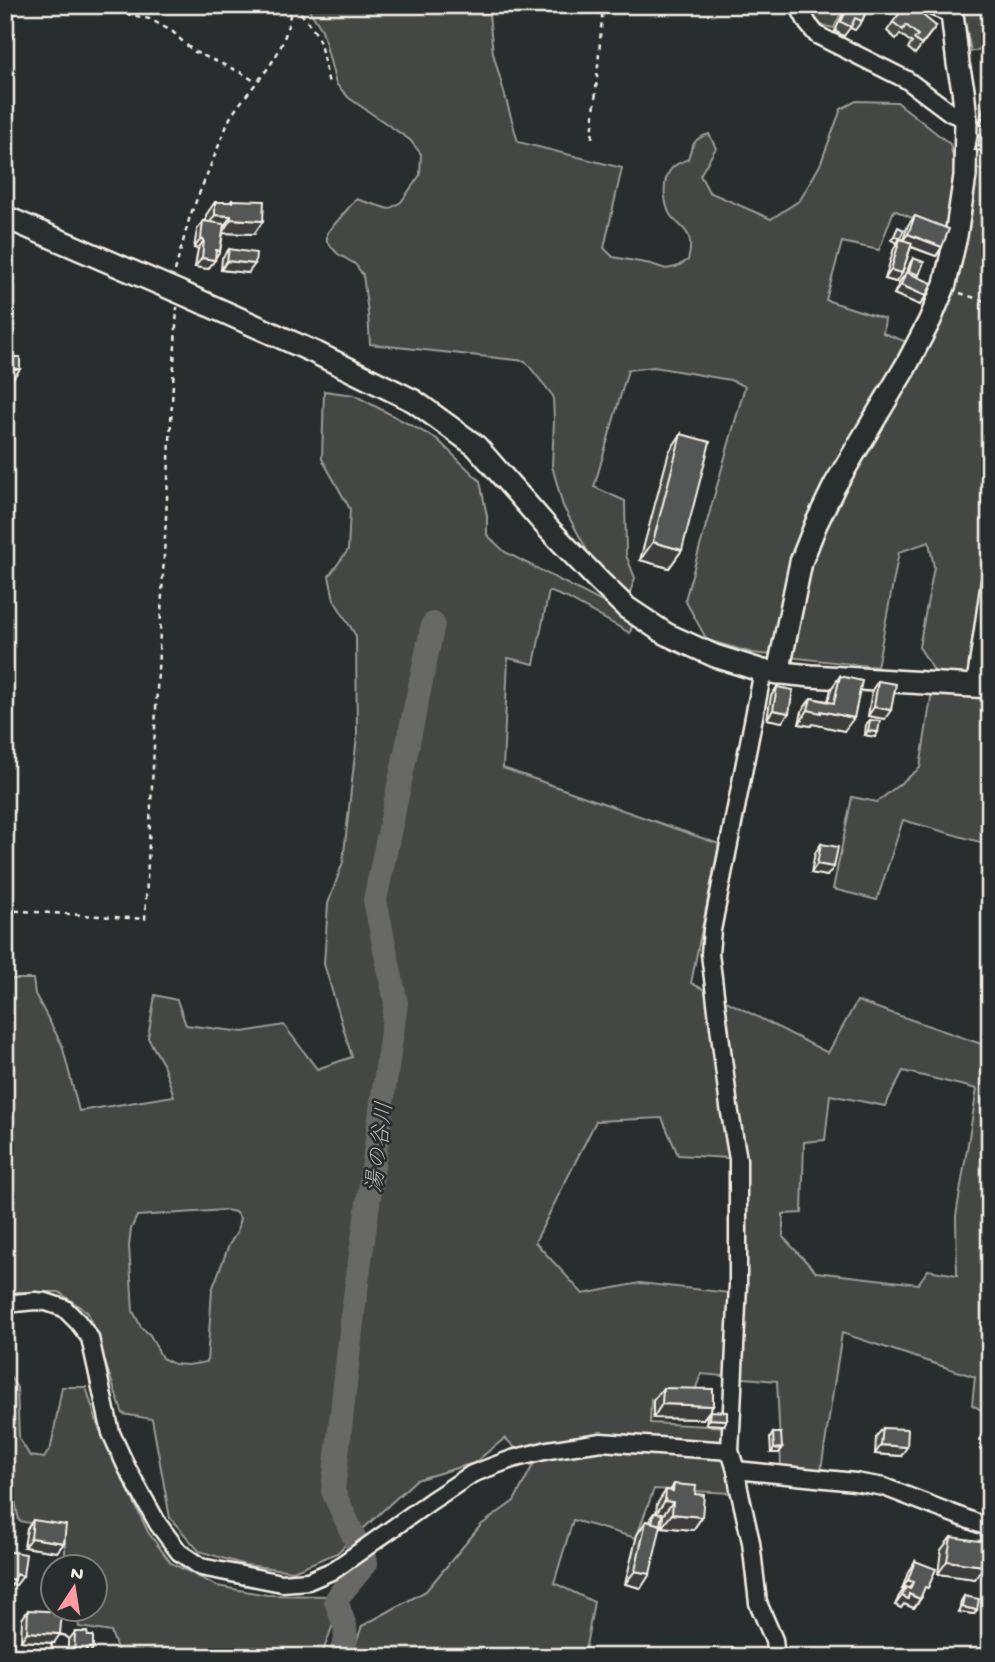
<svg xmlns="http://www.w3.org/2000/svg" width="995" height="1662" font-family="'Gochi Hand','Klee One',sans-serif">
<rect width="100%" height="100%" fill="#2a2d2e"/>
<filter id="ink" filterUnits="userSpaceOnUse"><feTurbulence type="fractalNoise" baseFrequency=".0143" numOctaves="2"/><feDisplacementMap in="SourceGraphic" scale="14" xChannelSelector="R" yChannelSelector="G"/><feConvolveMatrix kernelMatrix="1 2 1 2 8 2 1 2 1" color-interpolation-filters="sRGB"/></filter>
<g filter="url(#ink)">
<g fill="#444645" stroke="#9c9c96" stroke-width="2" fill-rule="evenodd">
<path d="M 306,5 L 488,5 L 493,53 L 518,142 L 622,168 L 604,248 L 613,257 L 651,264 L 666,269 L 676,267 L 688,260 C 690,253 691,244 689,237 C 686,228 676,223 671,216 C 664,205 662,183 669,172 C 673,165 681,162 688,159 C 692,145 694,138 709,134 L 716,148 L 700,175 L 709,192 L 771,219 L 800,200 L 820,165 L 841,109 L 856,101 L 897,102 L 950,144 L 955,165 L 990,171 L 990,845 L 903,820 L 877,900 L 833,889 L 852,797 L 877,802 L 920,768 L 935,672 L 919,647 L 934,567 L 929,542 L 899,552 L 877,667 L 753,653 L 707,640 L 685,600 L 745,386 L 730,380 L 654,367 L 628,370 L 594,487 L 625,501 L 626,555 L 635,578 L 629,595 L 611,581 L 589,554 L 563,506 L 552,466 L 554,420 L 553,396 L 525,361 L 370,344 L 368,313 L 363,275 L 355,264 L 338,254 L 327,242 L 327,233 L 356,199 L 389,209 L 401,202 L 420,175 L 421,154 L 410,140 L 349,98 L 336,84 L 322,30 ZM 894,210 L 966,242 L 928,350 L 883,333 L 885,319 L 826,300 L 842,242 L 879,250 Z"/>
<polygon points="824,5 845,5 834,28 820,25 815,17 816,10"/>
<polygon points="962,5 990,5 990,46 971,52"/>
<path d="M 324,391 L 354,395 L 437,439 L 480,481 L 487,516 L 487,535 L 505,552 L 608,605 L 633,622 L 630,633 L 567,598 L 549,591 L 534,664 L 508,658 L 503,768 L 719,844 L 691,983 L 828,1053 L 857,1001 L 990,1047 L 989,1414 L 972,1405 L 975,1377 L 842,1333 L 821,1470 L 781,1466 L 777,1381 L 701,1374 L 694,1393 L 651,1399 L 650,1423 L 727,1427 L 730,1493 L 654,1489 L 636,1538 L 573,1520 L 554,1583 L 594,1602 L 584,1657 L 351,1657 L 362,1626 L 426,1591 L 481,1525 L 514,1501 L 533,1465 L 505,1438 L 474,1463 L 416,1480 L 337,1553 L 293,1571 L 245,1565 L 199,1551 L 170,1518 L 152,1419 L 123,1414 L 88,1313 L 59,1292 L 5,1292 L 5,979 L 33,979 L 35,994 L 62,1045 L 79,1111 L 174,1096 L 163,1064 L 148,1038 L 155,995 L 177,1000 L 186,1025 L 243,1032 L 284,1025 L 317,1069 L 352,1057 L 324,964 L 328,904 L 343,862 L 357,736 L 356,636 L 334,600 L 329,576 L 348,550 L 350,509 L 322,459 ZM 903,1071 L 977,1089 L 956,1216 L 957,1275 L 928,1270 L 918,1284 L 816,1272 L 783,1237 L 783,1214 L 802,1213 L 804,1142 L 825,1140 L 830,1095 L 885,1106 ZM 662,1118 L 678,1155 L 729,1158 L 729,1293 L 640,1283 L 583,1294 L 535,1242 L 596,1121 ZM 225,1210 L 235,1212 L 240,1218 L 237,1232 L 229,1245 L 212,1290 L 207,1362 L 188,1365 L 174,1364 L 162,1358 L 150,1335 L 141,1327 L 133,1311 L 129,1246 L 131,1229 L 137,1216 Z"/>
<polygon points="6,1370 17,1388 19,1438 30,1456 44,1458 51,1447 62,1387 86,1387 98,1426 148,1532 171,1563 217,1586 267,1595 330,1596 335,1619 321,1657 120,1657 111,1632 79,1627 77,1611 94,1610 95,1604 101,1601 95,1593 94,1568 73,1567 65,1559 65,1530 19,1521 15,1500 5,1483"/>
</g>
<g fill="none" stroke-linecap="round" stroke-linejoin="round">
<polyline stroke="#676866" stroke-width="24" points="339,1657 346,1640 345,1626 336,1601 340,1594 366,1563 333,1491 354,1304 396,1003 375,900 433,624"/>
<defs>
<g id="street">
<polyline points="798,5 808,24 817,35 907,80 951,113 966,119"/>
<polyline points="928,5 951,14"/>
<polyline points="763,671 712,930 710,954 729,1107 738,1159 738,1285 730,1451 736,1470 739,1489 751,1542 758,1603 774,1640 776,1657"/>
<polyline points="975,686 990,581"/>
<polyline points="5,1304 35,1301 46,1302 64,1308 78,1322 90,1338 111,1433 127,1468 158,1524 179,1552 201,1567 282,1583 308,1581 334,1570 431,1501 472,1474 512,1459 548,1450 601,1442 730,1451"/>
<polyline points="736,1470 855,1482 884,1487 990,1528"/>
<polyline points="60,1657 61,1644"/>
</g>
<g id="secondary">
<polyline points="5,217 177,291 316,353 414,401 476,446 547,527 599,581 627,608 666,634 715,656 763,671 811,676 990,687"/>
<polyline points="778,673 801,562 816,524 835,485 906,366 930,320 945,284 956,236 965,176 966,119 963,89 958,64 951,5"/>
</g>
</defs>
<use href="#street" stroke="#f4f1e8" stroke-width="21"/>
<use href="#secondary" stroke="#f4f1e8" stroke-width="26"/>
<g stroke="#f4f1e8" stroke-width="2.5" stroke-dasharray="5 5" stroke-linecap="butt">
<polyline points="109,5 111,9 118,12 150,19 173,32 184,43 195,52 240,72 256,82"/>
<polyline points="295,5 315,32 320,43 329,84"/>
<polyline points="592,138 603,5"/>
<path d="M 175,271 L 190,216 L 230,118 C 244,95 266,75 278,52 C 286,38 289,21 292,5"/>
<polyline points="960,293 990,303"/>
<polyline points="5,910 145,919 177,307"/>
</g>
<use href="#street" stroke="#2a2d2e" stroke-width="16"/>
<use href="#secondary" stroke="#2a2d2e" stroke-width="21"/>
</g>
<g fill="#494b4a" stroke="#f4f1e8" stroke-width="2">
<polygon points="847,5 869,5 862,21 855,30 850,28 844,36 835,31"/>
<polygon points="893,22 936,26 915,54 908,48 912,43 900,34 896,39 887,31"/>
<polygon points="990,85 990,127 979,124"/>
<polygon points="980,134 987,151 975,150 977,138"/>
<polygon points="232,200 254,234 223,233 220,251 208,269 195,267 198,249 194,248 197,230 203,221 206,222 206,215 215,202 230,202"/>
<polygon points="915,216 942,247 936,256 911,247 902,273 896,282 885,279 894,248 900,239 903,240 908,225"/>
<polygon points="229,249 248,273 221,270 222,258"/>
<polygon points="913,258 919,275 918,277 926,296 920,305 894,294 900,281 907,272 910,263"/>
<polygon points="681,434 682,550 669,568 640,560 669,452"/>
<polygon points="840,676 844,731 813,724 811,726 799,724 802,711 811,698 828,701 831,689"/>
<polygon points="878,681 885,719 868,716 872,690"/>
<polygon points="777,687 782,722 767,719 771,696"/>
<polygon points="870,720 878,732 875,737 865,735 866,724"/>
<polygon points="821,844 827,876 811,873 815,853"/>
<polygon points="663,1388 713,1406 703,1419 653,1418 653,1401"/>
<polygon points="710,1411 724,1425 706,1424 707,1416"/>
<polygon points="990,1419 990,1452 989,1454 980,1449 984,1442 979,1440"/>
<polygon points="883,1428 901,1456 875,1454 876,1437"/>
<polygon points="773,1433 782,1448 779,1453 771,1453 770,1438"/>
<polygon points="674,1484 695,1494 702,1517 693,1530 662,1527 663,1515 661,1515 641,1588 625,1584 637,1535 646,1521 650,1522 651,1517 654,1513 656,1513 657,1504 666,1490 670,1491"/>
<polygon points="33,1520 64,1543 57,1552 24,1547 27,1529"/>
<polygon points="951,1537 984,1566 975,1579 938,1574 941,1550"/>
<polygon points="915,1561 922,1597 914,1608 904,1604 901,1608 895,1605 899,1596 904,1589 902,1589 909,1570"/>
<polygon points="964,1596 974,1614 959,1612 961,1601"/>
<polygon points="28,1610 54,1643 21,1641 22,1619"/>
<polygon points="75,1632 93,1648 87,1657 68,1657 68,1641"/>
</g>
<g fill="#3c3d3c" stroke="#f4f1e8" stroke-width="2">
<polygon points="985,115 990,116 990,127 979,124"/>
<polygon points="978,146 990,147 987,151 975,150"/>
<polygon points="215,215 231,216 222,229 206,228"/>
<polygon points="231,219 263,221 254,234 222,233"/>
<polygon points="908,234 942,247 936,256 901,243"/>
<polygon points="894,236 900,238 897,243 891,240"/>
<polygon points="201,239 204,240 198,249 194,248"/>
<polygon points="202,258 215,260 208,269 195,267"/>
<polygon points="227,261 255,264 248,273 221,270"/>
<polygon points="891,270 902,273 896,282 885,279"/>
<polygon points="901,285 926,296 920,305 894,294"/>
<polygon points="5,369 20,369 13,378 5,378"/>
<polygon points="653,542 682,550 669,568 640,560"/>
<polygon points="874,707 891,710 885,719 868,716"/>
<polygon points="773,710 789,713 782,722 767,719"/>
<polygon points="808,710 821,711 854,718 844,731 813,724 811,726 799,724"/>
<polygon points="868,731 878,732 875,737 865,735"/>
<polygon points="817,864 834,867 827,876 811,873"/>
<polygon points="662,1404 713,1406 703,1419 653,1418"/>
<polygon points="709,1419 727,1420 724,1425 706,1424"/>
<polygon points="881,1445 907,1447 901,1456 875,1454"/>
<polygon points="782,1448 779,1453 771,1453 774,1449"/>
<polygon points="665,1501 673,1502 663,1515 656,1514"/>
<polygon points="672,1514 702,1517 693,1530 662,1527"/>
<polygon points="31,1538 64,1543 57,1552 24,1547"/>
<polygon points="947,1561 984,1566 975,1579 938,1574"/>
<polygon points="635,1571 650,1574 641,1588 625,1584"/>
<polygon points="16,1574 23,1576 16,1585 12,1584 9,1589 5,1588 5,1578"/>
<polygon points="908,1580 913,1582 907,1591 906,1587 904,1589 902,1589"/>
<polygon points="909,1594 920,1599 914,1608 904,1604 901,1608 895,1605 902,1596"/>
<polygon points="962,1607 977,1610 974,1614 959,1612"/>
<polygon points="27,1632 60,1634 54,1643 21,1641"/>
<polygon points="87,1648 93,1648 87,1657"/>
</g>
<g fill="#555756" stroke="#f4f1e8" stroke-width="2">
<polygon points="849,5 869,5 862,21 855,18 851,27 841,22"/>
<polygon points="906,5 910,5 936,26 921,45 914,39 918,35 906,25 903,30 893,22"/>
<polygon points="990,99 990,116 985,115"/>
<polygon points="980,134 990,134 990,147 978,146"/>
<polygon points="232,200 264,201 263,221 231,219 231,216 215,215 215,202 232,202"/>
<polygon points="915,216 949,229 942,247 908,234"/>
<polygon points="203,221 224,224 220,251 216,250 215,260 202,258 204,240 201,239"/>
<polygon points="898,227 904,230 900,238 894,236"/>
<polygon points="900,239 912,243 902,273 891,270"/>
<polygon points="229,249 256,253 255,264 227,261"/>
<polygon points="913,258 924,262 919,275 909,271"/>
<polygon points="906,272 932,283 926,296 901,285"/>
<rect x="5" y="357" width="15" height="12"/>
<polygon points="681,434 710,442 682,550 653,542"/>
<polygon points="840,676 862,681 854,718 821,711 821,713 808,710 811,698 834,703"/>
<polygon points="878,681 896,684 891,710 874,707"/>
<polygon points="777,687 793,690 789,713 773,710"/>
<polygon points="870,720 880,721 878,732 868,731"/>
<polygon points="821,844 838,847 834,867 817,864"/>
<polygon points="663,1388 713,1389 713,1406 662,1404"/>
<polygon points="710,1411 727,1412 727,1420 709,1419"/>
<polygon points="883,1428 908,1429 907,1447 881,1445"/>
<polygon points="773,1433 781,1433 782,1448 774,1449"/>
<polygon points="674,1484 696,1486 695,1494 704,1495 702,1517 672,1514 673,1502 665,1501 666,1490 673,1491"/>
<polygon points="654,1513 662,1514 660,1525 652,1523"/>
<polygon points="33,1520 66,1525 64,1543 31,1538"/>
<polygon points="646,1521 661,1525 650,1574 635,1571"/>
<polygon points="951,1537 987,1542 984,1566 947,1561"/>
<polygon points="6,1551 26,1554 23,1576 16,1574 15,1580 5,1578"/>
<polygon points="915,1561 936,1569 928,1588 925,1587 920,1599 909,1594 908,1599 902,1596 906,1587 910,1589 913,1582 908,1580"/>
<polygon points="964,1596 979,1599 977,1610 962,1607"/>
<polygon points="28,1610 62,1612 60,1634 27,1632"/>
<polygon points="75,1632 87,1632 88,1636 93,1636 93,1648 87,1648 87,1657 74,1657"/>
</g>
</g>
<g text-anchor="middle" stroke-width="5" stroke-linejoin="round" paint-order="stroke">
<g font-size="23" font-style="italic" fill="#b5b3ae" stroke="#2a2d2e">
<text transform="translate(378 1147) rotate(-83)" y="8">湯の谷川</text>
</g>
</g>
<rect width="995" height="1662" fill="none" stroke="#2a2d2e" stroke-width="28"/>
<rect x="14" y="14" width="967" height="1634" fill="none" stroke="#f4f1e8" stroke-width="2.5" filter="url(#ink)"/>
<g transform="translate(74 1588) rotate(12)"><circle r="33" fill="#2a2d2e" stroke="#7b7b78" stroke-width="2"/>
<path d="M0-5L12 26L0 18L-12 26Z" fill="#ff9aa2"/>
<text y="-10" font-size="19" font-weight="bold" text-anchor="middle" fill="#f4f1e8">N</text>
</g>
</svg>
